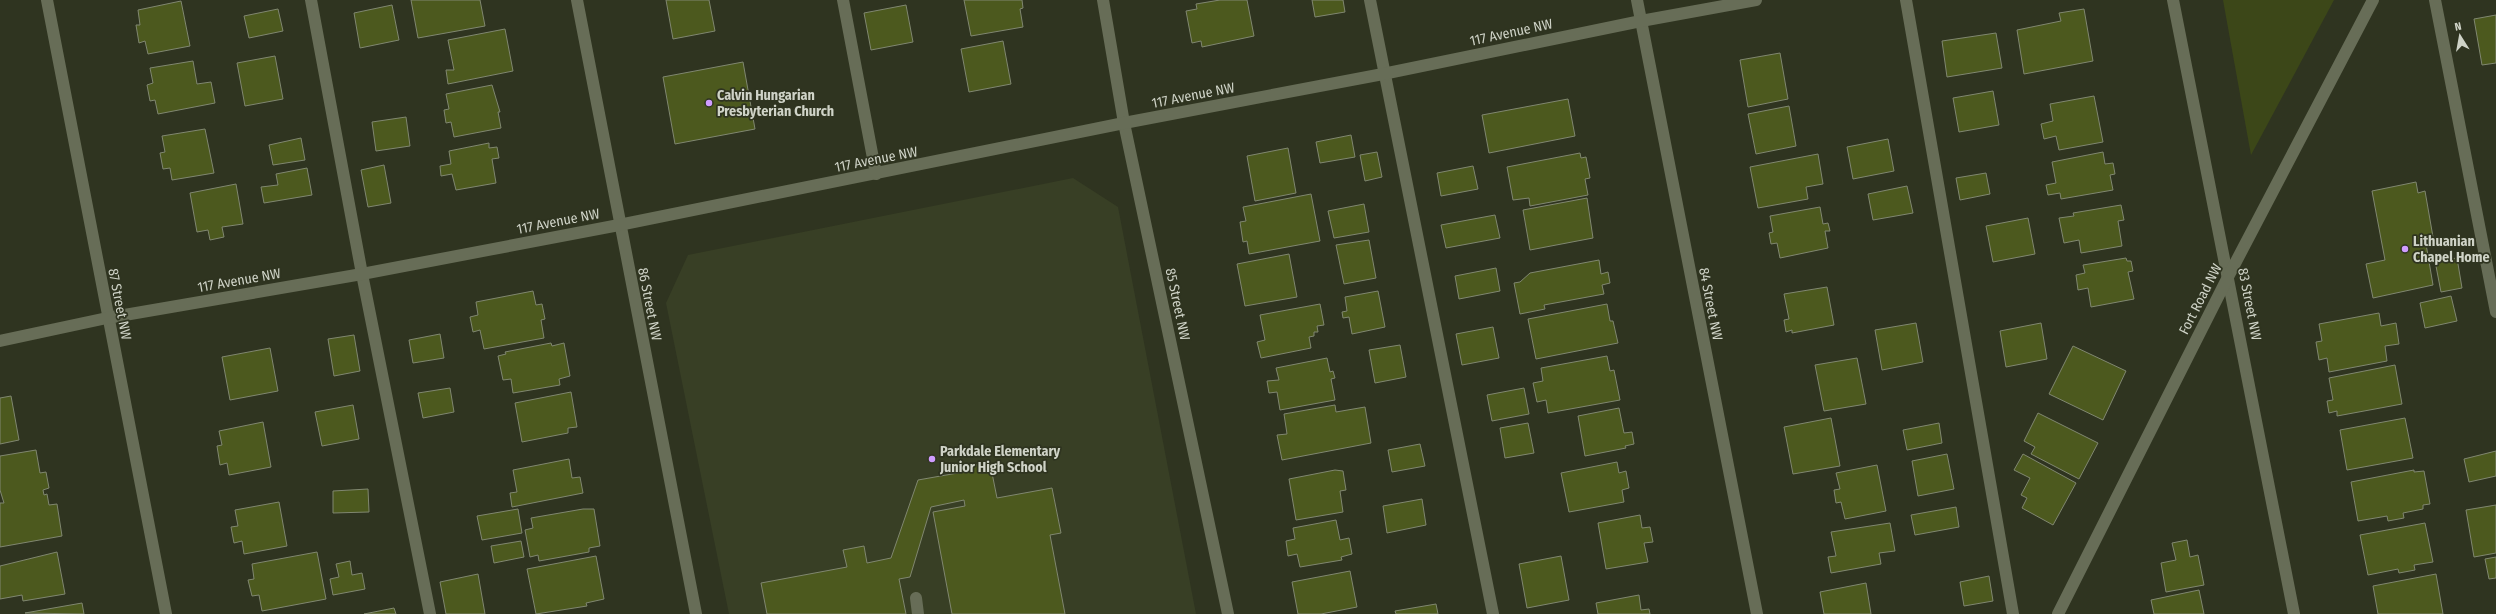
<svg xmlns="http://www.w3.org/2000/svg" width="2496" height="614" font-family="'Fira Sans Condensed',sans-serif">
<rect width="100%" height="100%" fill="#2f3420"/>
<polygon fill="#383f25" points="1073,178 1118,207 1196,614 729,614 666,303 688,255"/>
<polygon fill="#3c4718" points="2223,0 2334,0 2251,155"/>
<g fill="#4c591e" stroke="#808770">
<polygon points="411,0 480,0 485,26 418,38"/>
<polygon points="666,0 709,0 715,31 673,39"/>
<polygon points="964,0 1022,0 1023,8 1020,9 1023,27 971,36"/>
<polygon points="1220,0 1247,0 1254,36 1202,47 1201,41 1192,43 1186,11 1197,9 1196,4"/>
<polygon points="1312,0 1343,0 1345,12 1315,17"/>
<polygon points="181,1 190,46 148,54 145,41 139,43 136,25 140,25 138,10"/>
<polygon points="392,5 399,40 360,48 354,13"/>
<polygon points="906,5 913,42 871,50 864,13"/>
<polygon points="278,9 283,31 249,38 244,16"/>
<polygon points="2084,9 2093,61 2024,74 2017,30 2061,21 2059,13"/>
<polygon points="2496,15 2496,63 2482,65 2474,19"/>
<polygon points="505,29 513,71 448,84 446,70 454,70 448,40"/>
<polygon points="1996,33 2002,68 1947,77 1942,41"/>
<polygon points="1003,41 1011,84 969,92 961,49"/>
<polygon points="1780,53 1788,99 1748,107 1740,60"/>
<polygon points="275,56 283,99 245,106 237,63"/>
<polygon points="193,61 197,84 211,82 215,103 158,114 155,100 150,101 147,85 153,83 150,68"/>
<polygon points="743,62 755,129 675,144 663,77"/>
<polygon points="492,85 500,112 498,112 501,128 454,137 451,122 446,123 444,110 449,109 446,94"/>
<polygon points="1993,91 1999,125 1959,132 1953,98"/>
<polygon points="2094,96 2103,142 2059,150 2056,136 2044,139 2041,124 2053,121 2050,104"/>
<polygon points="1568,99 1575,136 1489,153 1482,115"/>
<polygon points="1789,106 1796,146 1756,154 1748,114"/>
<polygon points="406,117 410,146 376,151 372,122"/>
<polygon points="205,129 214,173 172,180 170,168 163,169 160,153 165,152 162,136"/>
<polygon points="1351,135 1355,157 1320,163 1316,142"/>
<polygon points="301,138 305,160 273,165 269,145"/>
<polygon points="1888,139 1894,171 1853,179 1847,147"/>
<polygon points="489,143 489,148 497,147 499,158 492,159 496,183 456,190 452,174 441,176 440,166 451,164 449,151"/>
<polygon points="1288,148 1296,193 1255,201 1247,156"/>
<polygon points="1377,152 1382,177 1365,181 1360,155"/>
<polygon points="2103,152 2105,164 2113,163 2115,174 2110,175 2113,190 2061,199 2060,193 2048,195 2046,185 2056,183 2052,162"/>
<polygon points="1580,153 1581,158 1586,157 1590,178 1585,179 1588,195 1530,206 1529,198 1513,200 1507,167"/>
<polygon points="1818,154 1823,184 1806,187 1808,199 1758,208 1750,167"/>
<polygon points="384,165 391,203 368,207 361,170"/>
<polygon points="1473,166 1478,189 1441,196 1437,173"/>
<polygon points="307,168 312,195 264,203 261,187 278,185 276,174"/>
<polygon points="1986,173 1990,194 1960,200 1956,178"/>
<polygon points="2416,182 2418,193 2425,191 2433,237 2425,238 2433,285 2373,298 2366,264 2385,260 2372,191"/>
<polygon points="236,184 243,224 222,227 224,237 210,240 208,230 197,232 190,193"/>
<polygon points="1907,186 1913,213 1873,220 1868,194"/>
<polygon points="1311,194 1320,241 1249,254 1247,241 1243,242 1240,222 1246,221 1243,207"/>
<polygon points="1587,198 1593,238 1530,250 1523,210"/>
<polygon points="1364,204 1369,232 1334,238 1328,211"/>
<polygon points="2121,205 2124,220 2118,221 2122,246 2081,253 2079,240 2064,243 2059,218 2074,216 2073,213"/>
<polygon points="1820,207 1823,224 1828,223 1830,231 1825,231 1828,248 1780,258 1777,243 1771,244 1769,233 1773,232 1770,216"/>
<polygon points="1495,215 1500,238 1446,248 1441,225"/>
<polygon points="2028,218 2035,254 1993,262 1986,226"/>
<polygon points="1369,240 1376,278 1344,284 1336,245"/>
<polygon points="1289,254 1297,297 1245,306 1237,264"/>
<polygon points="2126,258 2127,261 2131,261 2133,271 2128,272 2134,299 2091,307 2088,288 2078,290 2076,275 2085,273 2083,265"/>
<polygon points="2457,258 2462,288 2441,292 2435,261"/>
<polygon points="1599,260 1601,274 1608,272 1610,283 1602,285 1604,294 1544,305 1545,309 1520,314 1514,283 1520,282 1530,273"/>
<polygon points="1496,268 1500,291 1459,299 1455,276"/>
<polygon points="1827,287 1834,325 1792,333 1792,330 1786,332 1784,320 1789,319 1784,294"/>
<polygon points="533,291 536,305 542,304 545,319 541,320 544,338 484,349 480,330 473,332 470,317 478,315 476,302"/>
<polygon points="1378,291 1385,327 1352,334 1349,317 1343,318 1342,312 1347,311 1345,297"/>
<polygon points="2451,296 2457,321 2425,328 2420,303"/>
<polygon points="1320,304 1324,325 1317,326 1318,332 1314,332 1314,336 1309,337 1311,348 1261,358 1257,342 1265,340 1260,315"/>
<polygon points="1607,304 1610,321 1613,321 1618,343 1536,359 1528,319"/>
<polygon points="2379,313 2381,326 2396,323 2399,344 2385,346 2387,361 2329,372 2327,358 2319,360 2316,342 2322,341 2319,324"/>
<polygon points="1916,323 1923,362 1882,370 1875,330"/>
<polygon points="2041,323 2047,359 2006,367 2000,331"/>
<polygon points="1493,327 1499,358 1462,365 1456,334"/>
<polygon points="440,334 444,358 413,363 409,340"/>
<polygon points="354,335 360,371 334,376 328,339"/>
<polygon points="551,343 552,346 564,343 570,376 559,379 560,385 513,393 511,379 503,380 498,356 506,354 505,352"/>
<polygon points="1400,345 1406,377 1375,383 1369,350"/>
<polygon points="2073,346 2126,371 2103,420 2049,394"/>
<polygon points="270,348 278,391 230,400 222,357"/>
<polygon points="1607,356 1610,371 1614,370 1620,400 1548,413 1546,400 1537,402 1533,383 1543,381 1541,368"/>
<polygon points="1327,358 1330,372 1333,371 1335,378 1331,379 1335,400 1280,410 1277,392 1269,393 1267,381 1279,380 1276,368"/>
<polygon points="1857,358 1866,404 1824,411 1815,365"/>
<polygon points="2395,365 2402,404 2337,416 2337,411 2329,413 2327,401 2333,400 2329,378"/>
<polygon points="450,388 454,412 423,418 418,393"/>
<polygon points="1524,388 1529,414 1492,421 1487,395"/>
<polygon points="571,392 577,427 568,428 568,433 522,442 515,403"/>
<polygon points="11,396 19,440 0,444 0,398"/>
<polygon points="353,405 359,439 322,446 315,412"/>
<polygon points="1335,405 1336,412 1365,407 1371,443 1282,460 1277,435 1287,434 1284,414"/>
<polygon points="1619,408 1624,433 1632,432 1634,444 1625,446 1626,448 1585,456 1578,416"/>
<polygon points="2038,413 2098,443 2079,479 2031,454 2035,447 2024,441"/>
<polygon points="1831,418 1840,466 1793,474 1784,427"/>
<polygon points="2405,418 2413,458 2347,470 2340,430"/>
<polygon points="263,422 271,467 229,475 227,463 220,465 217,446 222,445 219,431"/>
<polygon points="1528,423 1534,453 1505,458 1500,428"/>
<polygon points="1939,423 1942,443 1907,450 1903,430"/>
<polygon points="1420,444 1425,466 1392,472 1388,450"/>
<polygon points="36,450 40,473 46,472 49,488 43,490 44,495 47,494 49,505 57,504 62,536 0,547 0,503 4,503 0,490 0,456"/>
<polygon points="2496,451 2496,476 2469,482 2464,459"/>
<polygon points="1947,454 1954,489 1918,496 1912,461"/>
<polygon points="2023,454 2076,483 2053,525 2022,508 2027,498 2021,495 2030,478 2014,470"/>
<polygon points="569,459 572,478 580,477 583,493 512,507 510,493 517,492 513,470"/>
<polygon points="1617,462 1619,473 1626,471 1629,488 1622,490 1624,502 1569,512 1561,473"/>
<polygon points="990,463 997,498 1052,488 1061,533 1050,535 1065,614 952,614 933,512 965,506 964,500 931,507 910,577 899,579 906,614 767,614 761,583 847,567 843,550 864,546 867,563 891,558 918,480 969,471 968,466"/>
<polygon points="1877,465 1886,511 1845,519 1841,502 1836,503 1834,490 1840,489 1836,473"/>
<polygon points="1335,470 1343,471 1346,490 1340,491 1343,512 1296,520 1289,479"/>
<polygon points="2414,470 2414,472 2424,471 2430,504 2423,505 2423,509 2403,513 2404,518 2388,521 2387,516 2358,521 2351,482"/>
<polygon points="368,489 369,512 333,513 333,491"/>
<polygon points="1422,499 1426,525 1387,533 1383,506"/>
<polygon points="279,502 287,546 244,554 242,541 234,543 231,527 238,526 235,510"/>
<polygon points="2496,505 2496,553 2474,557 2466,510"/>
<polygon points="1956,507 1959,527 1915,535 1911,515"/>
<polygon points="518,509 522,533 482,540 477,516"/>
<polygon points="583,509 594,509 600,546 589,548 589,552 539,561 538,555 530,557 525,530 533,528 531,518"/>
<polygon points="1640,515 1642,528 1650,527 1653,542 1644,543 1648,562 1606,569 1598,523"/>
<polygon points="1336,520 1340,540 1349,538 1352,554 1341,557 1342,560 1300,567 1297,554 1288,556 1286,541 1295,539 1293,528"/>
<polygon points="1890,523 1895,551 1879,553 1881,564 1831,573 1828,557 1836,556 1831,532"/>
<polygon points="2425,523 2433,562 2414,565 2415,570 2399,573 2398,569 2368,575 2360,535"/>
<polygon points="2187,540 2190,557 2198,555 2204,585 2166,592 2161,563 2176,560 2172,543"/>
<polygon points="521,541 524,557 494,563 491,546"/>
<polygon points="57,552 65,594 23,601 22,595 0,599 0,566"/>
<polygon points="317,552 326,599 262,611 259,595 252,596 248,580 254,579 252,564"/>
<polygon points="596,556 604,599 586,603 587,606 536,614 527,569"/>
<polygon points="1561,556 1569,600 1527,608 1519,564"/>
<polygon points="2496,557 2496,578 2489,579 2485,559"/>
<polygon points="350,561 352,575 362,573 365,589 333,595 330,579 339,577 336,564"/>
<polygon points="1350,571 1357,607 1321,614 1298,614 1292,582"/>
<polygon points="478,574 485,614 446,614 440,582"/>
<polygon points="2436,574 2443,614 2378,614 2373,586"/>
<polygon points="1989,576 1993,601 1964,606 1960,582"/>
<polygon points="1866,583 1871,614 1824,614 1820,592"/>
<polygon points="2199,590 2204,614 2154,614 2151,600"/>
<polygon points="1639,595 1641,610 1649,609 1650,614 1598,614 1596,603"/>
<polygon points="82,603 84,614 25,613"/>
<polygon points="1436,604 1438,614 1396,614 1395,611"/>
<polygon points="394,608 396,614 364,614"/>
</g>
<g fill="none" stroke-linecap="round" stroke-linejoin="round">
<g stroke="#676d57" stroke-width="12">
<polyline points="47,0 166,614"/>
<polyline points="311,0 362,274 430,614"/>
<polyline points="577,0 696,614"/>
<polyline points="843,0 876,174"/>
<polyline points="1103,0 1124,123 1228,614"/>
<polyline points="1370,0 1493,614"/>
<polyline points="1637,0 1757,614"/>
<polyline points="1906,0 2013,614"/>
<polyline points="2173,0 2294,614"/>
<polyline points="2435,0 2496,312"/>
<polyline points="0,341 107,318 362,274 619,225 1124,123 1383,74 1641,21 1756,0"/>
<polyline points="916,598 918,614"/>
<polyline points="2058,614 2229,275 2373,0"/>
</g>
</g>
<g fill="#d09dff" stroke="#2f3420" stroke-width="1.5">
<circle cx="709" cy="103" r="4"/>
<circle cx="2405" cy="249" r="4"/>
<circle cx="932" cy="459" r="4"/>
</g>
<g text-anchor="middle" stroke-width="3.5" stroke-linejoin="round" paint-order="stroke">
<g font-size="14" fill="#cfd3c7" stroke="#2f3420">
<text transform="translate(1511 32) rotate(-12)" y="5">117 Avenue NW</text>
<text transform="translate(1193 95) rotate(-11)" y="5">117 Avenue NW</text>
<text transform="translate(876 159) rotate(-11)" y="5">117 Avenue NW</text>
<text transform="translate(558 221) rotate(-11)" y="5">117 Avenue NW</text>
<text transform="translate(239 280) rotate(-10)" y="5">117 Avenue NW</text>
<text transform="translate(2200 299) rotate(-63)" y="5">Fort Road NW</text>
<text transform="translate(120 304) rotate(79)" y="5">87 Street NW</text>
<text transform="translate(650 304) rotate(79)" y="5">86 Street NW</text>
<text transform="translate(1178 304) rotate(78)" y="5">85 Street NW</text>
<text transform="translate(1711 304) rotate(79)" y="5">84 Street NW</text>
<text transform="translate(2250 304) rotate(79)" y="5">83 Street NW</text>
</g>
<g font-size="14" font-weight="bold" fill="#cfd3c7" stroke="#2f3420" text-anchor="start">
<text x="717" y="100">Calvin Hungarian<tspan x="717" dy="16">Presbyterian Church</tspan></text>
<text x="2413" y="246">Lithuanian<tspan x="2413" dy="16">Chapel Home</tspan></text>
<text x="940" y="456">Parkdale Elementary<tspan x="940" dy="16">Junior High School</tspan></text>
</g>
</g>
<g transform="translate(2460 36) rotate(349)" stroke="#2f3420" stroke-width="3" paint-order="stroke">
<path d="M0-3L7 15L0 10L-7 15Z" fill="#cfd3c7"/>
<text y="-6" font-size="11" font-weight="bold" text-anchor="middle" fill="#cfd3c7">N</text>
</g>
</svg>
